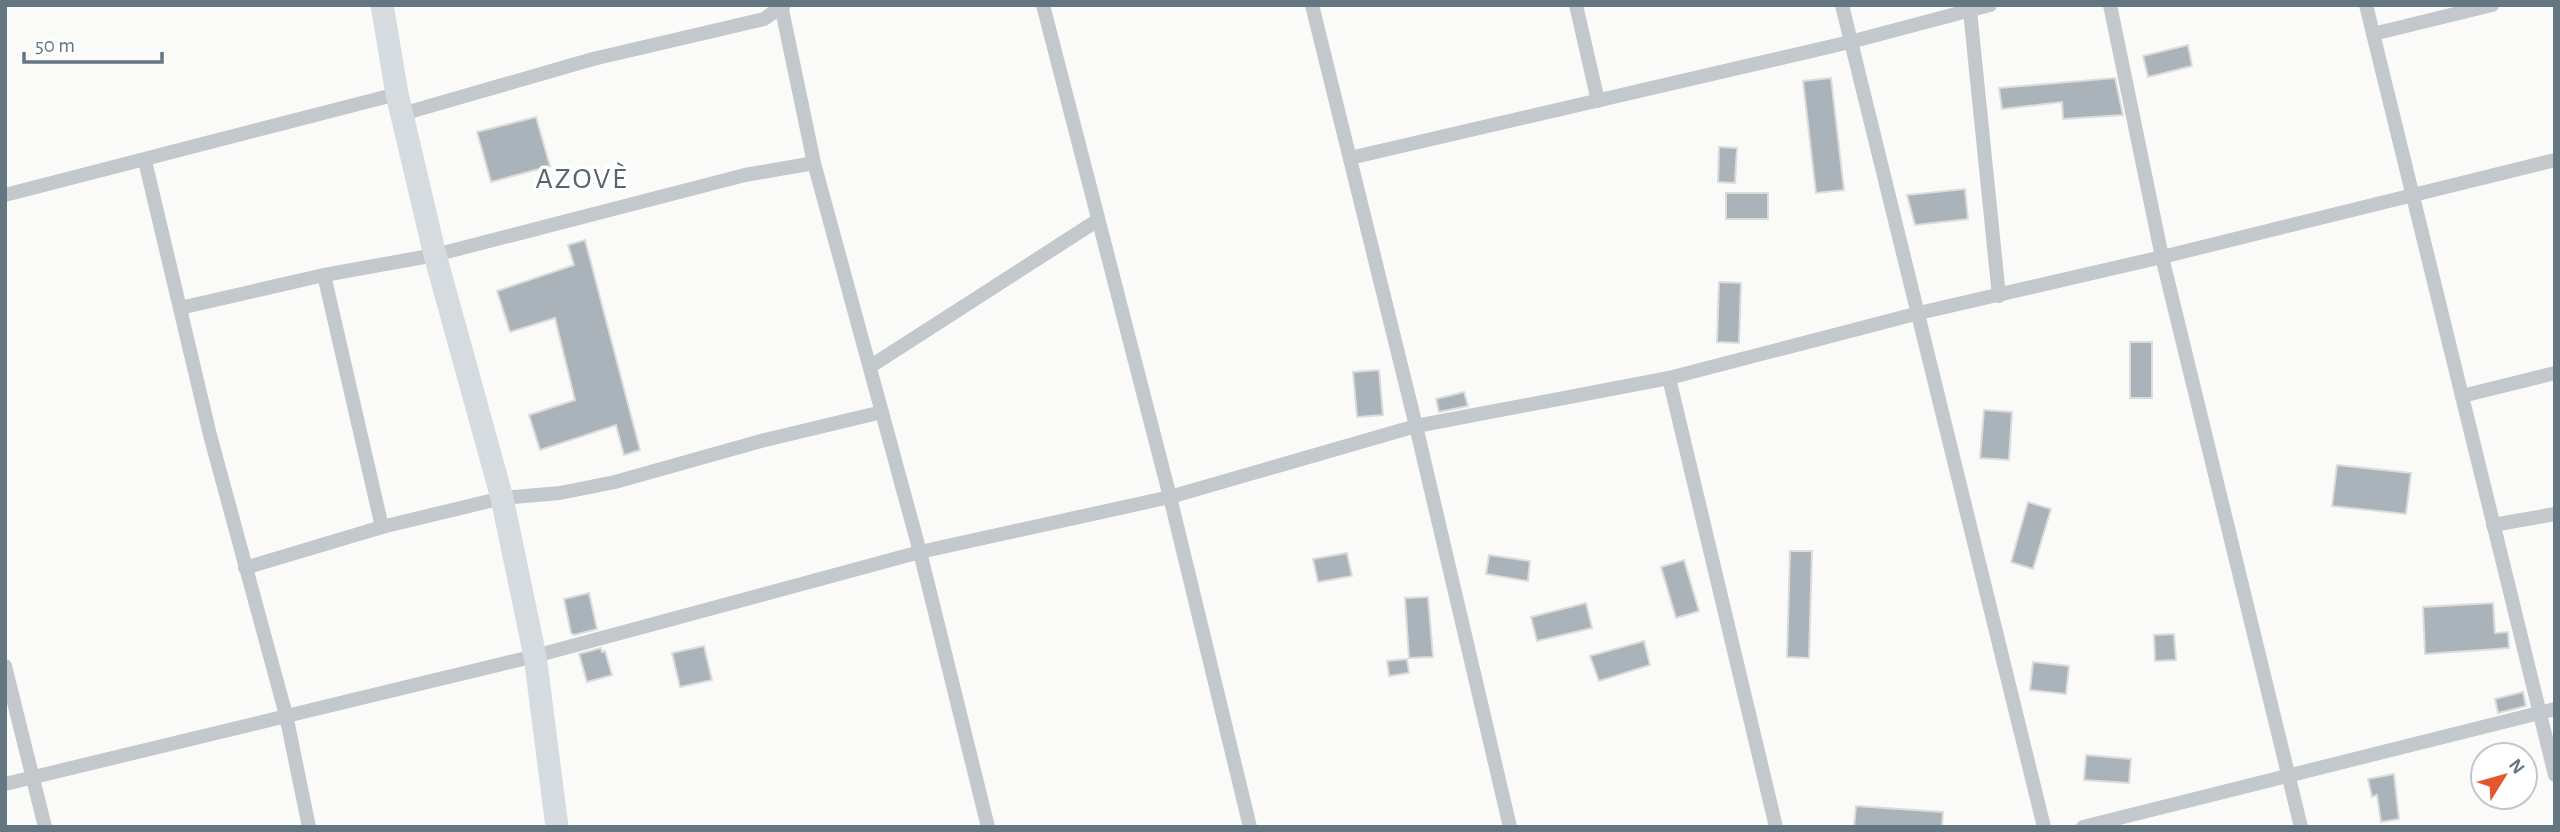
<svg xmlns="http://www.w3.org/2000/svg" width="2560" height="832" font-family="'Alegreya Sans',sans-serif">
<rect width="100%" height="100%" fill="#fafaf8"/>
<g fill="#aab3b9" stroke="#dcdcda" stroke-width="2">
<polygon points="2188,45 2192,66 2148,77 2143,56"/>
<polygon points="1831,78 1844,190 1816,193 1803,81"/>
<polygon points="2115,78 2123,115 2063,119 2062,102 2002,109 1999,88"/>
<polygon points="536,117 550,166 491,182 477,132"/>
<polygon points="1719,147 1737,148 1735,183 1718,182"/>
<polygon points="1965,189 1968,219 1915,225 1907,195"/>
<rect x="1726" y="193" width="42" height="26"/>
<polygon points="585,240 640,450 624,455 616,425 540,450 529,415 575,400 555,318 510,332 497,291 574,265 568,245"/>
<polygon points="1719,282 1741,283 1739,343 1717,342"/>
<rect x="2130" y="342" width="22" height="56"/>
<polygon points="1379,370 1383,415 1357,417 1353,372"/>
<polygon points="1464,392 1468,406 1439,412 1436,399"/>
<polygon points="1984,410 2012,412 2009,460 1980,458"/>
<polygon points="2337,465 2411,473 2406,514 2332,506"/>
<polygon points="2028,502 2051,509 2033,569 2011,562"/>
<polygon points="1790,551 1812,551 1809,658 1787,657"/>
<polygon points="1347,553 1352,576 1318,582 1313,559"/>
<polygon points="1489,555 1530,561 1528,581 1486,574"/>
<polygon points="1684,560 1699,611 1676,618 1661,567"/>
<polygon points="589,593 597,629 574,635 571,633 564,599"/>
<polygon points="1428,597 1433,657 1409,658 1405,598"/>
<polygon points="1586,603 1592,628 1537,641 1531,617"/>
<polygon points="2493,603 2495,633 2508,632 2509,648 2425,654 2423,607"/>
<polygon points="2174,634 2176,660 2155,661 2154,635"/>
<polygon points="1644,641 1650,665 1599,681 1590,656"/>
<polygon points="704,646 712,680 680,687 672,653"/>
<polygon points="601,648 602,652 605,651 612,675 587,682 579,654"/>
<polygon points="1407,659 1409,673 1389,676 1387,661"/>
<polygon points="2033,662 2069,666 2066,694 2030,690"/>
<polygon points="2523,692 2526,706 2498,713 2495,699"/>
<polygon points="2086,755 2131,759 2129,783 2084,780"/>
<polygon points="2394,774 2399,819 2381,822 2377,795 2372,797 2368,779"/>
<polygon points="1856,806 1943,812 1942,827 1854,827"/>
</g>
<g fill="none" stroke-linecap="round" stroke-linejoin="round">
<g stroke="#c3c8cc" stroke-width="14">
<polyline points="781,5 814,163 920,552 988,827"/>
<polyline points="1043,5 1170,497 1250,827"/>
<polyline points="1312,5 1416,426 1510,827"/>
<polyline points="1576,5 1598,101"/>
<polyline points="1842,5 2044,827"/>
<polyline points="2110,5 2162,257 2301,827"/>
<polyline points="2366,5 2555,775"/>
<polyline points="1970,11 1999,296"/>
<polyline points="2373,34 2492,5"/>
<polyline points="402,114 593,59 764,19 784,5"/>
<polyline points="1350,158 1850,42 1990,5"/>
<polyline points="145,161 210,435 286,715 309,827"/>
<polyline points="5,195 397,94"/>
<polyline points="324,275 382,527"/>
<polyline points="180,308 324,275 435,255 745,175 814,163"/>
<polyline points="871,366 1098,220"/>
<polyline points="1669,378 1776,827"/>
<polyline points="2462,396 2555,373"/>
<polyline points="2493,525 2555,514"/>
<polyline points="245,568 382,527 502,498 560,493 615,482 761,441 882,412"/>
<polyline points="5,666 45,827"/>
<polyline points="5,784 535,656 920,552 1170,497 1416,426 1669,378 1919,313 2162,257 2555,160"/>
<polyline points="2083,827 2555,709"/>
</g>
<polyline stroke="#d6dbdf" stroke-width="23" points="382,5 397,94 435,255 502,498 535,656 557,827"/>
</g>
<g text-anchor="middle" stroke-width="7" stroke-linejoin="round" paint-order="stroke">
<g font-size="30" letter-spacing="2" fill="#57646e" stroke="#fff">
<text x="582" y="188">AZOVÈ</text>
</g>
</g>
<rect width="2560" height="832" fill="none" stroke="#657683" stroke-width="14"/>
<g transform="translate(2504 776) rotate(53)"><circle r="33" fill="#ffffff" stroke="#c1c8cd" stroke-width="2"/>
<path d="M0-5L12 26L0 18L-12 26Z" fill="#e4572e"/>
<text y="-10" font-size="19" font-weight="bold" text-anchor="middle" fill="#657683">N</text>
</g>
<path d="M24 52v10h138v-10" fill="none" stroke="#657683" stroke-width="3.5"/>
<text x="35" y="52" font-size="21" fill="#657683" stroke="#ffffff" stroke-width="5" paint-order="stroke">50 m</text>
</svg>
